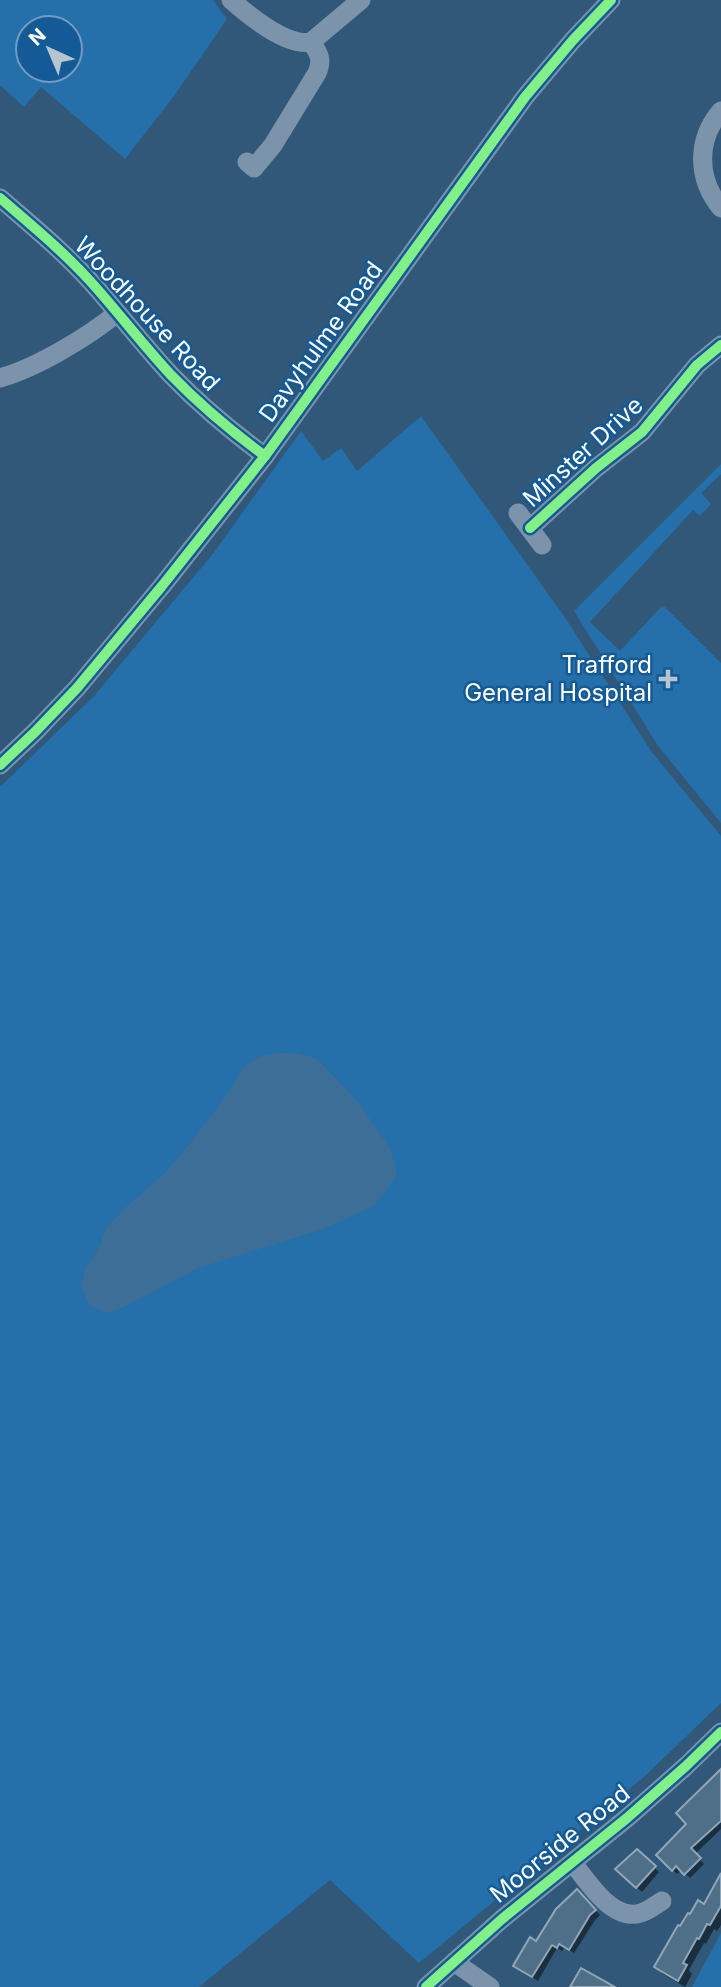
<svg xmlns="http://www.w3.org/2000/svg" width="721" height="1987" font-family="Inter,sans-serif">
<rect width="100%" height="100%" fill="#315879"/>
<g fill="#256fab" fill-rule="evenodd">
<path d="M 0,0 L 213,0 L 227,19 L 174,96 L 125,159 L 41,87 L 24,107 L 0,85 ZM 28,28 L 70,28 L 70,70 L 28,70 Z"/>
<polygon points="421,416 566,619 651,751 721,836 721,1703 645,1776 419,1963 330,1880 199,1987 0,1987 0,787 94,696 212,555 301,431 323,461 341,448 357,471"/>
<polygon points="721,464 721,474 701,493 711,504 700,516 693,510 590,622 620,651 660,608 665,607 721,663 721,823 658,746 574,611"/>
<polygon points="721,1933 721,1987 692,1987"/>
</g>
<polygon fill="#3d6e98" points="276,1053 295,1053 316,1058 357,1100 391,1150 397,1175 374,1206 323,1229 198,1268 122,1308 106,1313 90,1306 81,1287 85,1269 99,1248 106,1228 127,1206 165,1173 189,1145 228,1093 244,1066 261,1056"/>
<g fill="#0007">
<polygon points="721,1773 721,1829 695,1854 704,1864 690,1878 682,1870 677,1874 658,1855 689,1824"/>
<polygon points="637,1851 659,1872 642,1892 617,1869"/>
<polygon points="721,1890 721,1925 717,1931 714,1929 706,1944 704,1943 689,1970 692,1974 685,1987 663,1974 656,1967 704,1906"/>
<polygon points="577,1891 600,1915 595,1920 574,1953 565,1947 562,1951 557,1948 538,1981 515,1965 537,1944"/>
</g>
<g fill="#4f6e88" stroke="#90a6b9" stroke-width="2">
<polygon points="721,1769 721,1821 691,1848 701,1858 684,1875 676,1866 672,1871 656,1855 686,1824 676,1813"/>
<polygon points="637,1849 656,1866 636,1888 615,1869"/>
<polygon points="721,1873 721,1906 710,1925 707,1924 699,1939 697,1938 683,1963 687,1965 678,1981 654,1967 678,1925 680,1926 688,1913 690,1914 698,1900 704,1904"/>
<polygon points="577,1889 596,1910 590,1915 569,1950 559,1944 557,1948 552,1945 532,1977 513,1966 530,1937 536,1941 556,1909"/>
<polygon points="581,1968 615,1987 570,1987"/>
</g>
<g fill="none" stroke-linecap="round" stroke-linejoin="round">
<g stroke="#7b94ab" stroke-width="19">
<path d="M 231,0 C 248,15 287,47 311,42 L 361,0"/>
<path d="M 721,111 C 696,140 697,179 721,208"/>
<path d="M 247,162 L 254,168 L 273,145 L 317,73 C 323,60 319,53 311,42"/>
<path d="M 0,198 C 31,225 63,251 91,282 C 118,312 143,345 171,375 C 200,405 231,431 265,456"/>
<path d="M 0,378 C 36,368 88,337 117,313"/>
<polyline points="518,513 542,545"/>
<polyline points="530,528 596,468 642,432 697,365 721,345"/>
<polyline points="0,765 35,732 77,688 162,586 265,456 525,97 573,40 611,0"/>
<path d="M 573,1863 C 587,1881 610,1918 637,1914 C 646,1913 654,1906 662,1901"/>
<polyline points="454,1962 490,1987"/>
<polyline points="426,1987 502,1919 627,1818 686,1766 721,1732"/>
</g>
<defs>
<g id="cycleway">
<path d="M 0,198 C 31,225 63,251 91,282 C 118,312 143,345 171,375 C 200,405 231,431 265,456"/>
<polyline points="530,528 596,468 642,432 697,365 721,345"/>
<polyline points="0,765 35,732 77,688 162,586 265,456 525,97 573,40 611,0"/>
<polyline points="426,1987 502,1919 627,1818 686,1766 721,1732"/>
</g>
</defs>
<use href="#cycleway" stroke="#145a96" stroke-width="15"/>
<use href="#cycleway" stroke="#82f089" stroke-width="10"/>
</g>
<path fill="#b7c5d0" stroke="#145a96" stroke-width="2.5" d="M664.5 668.5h7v7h7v7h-7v7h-7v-7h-7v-7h7z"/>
<g text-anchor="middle" stroke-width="5" stroke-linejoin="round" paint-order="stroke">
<g font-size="24" fill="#fff" stroke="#145a96">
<text transform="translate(147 314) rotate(47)" y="8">Woodhouse Road</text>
<text transform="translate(321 342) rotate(-54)" y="8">Davyhulme Road</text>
<text transform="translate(583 452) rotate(-42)" y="8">Minster Drive</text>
<text transform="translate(560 1844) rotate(-39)" y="8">Moorside Road</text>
</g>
<g font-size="24" fill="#fff" stroke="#145a96" text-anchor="end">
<text x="652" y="673">Trafford<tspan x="652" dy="28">General Hospital</tspan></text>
</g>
</g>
<g transform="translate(49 49) rotate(316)"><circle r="33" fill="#145a96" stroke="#729cc0" stroke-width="2"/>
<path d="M0-5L12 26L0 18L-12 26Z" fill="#b7c5d0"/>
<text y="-10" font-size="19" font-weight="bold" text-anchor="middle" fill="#ffffff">N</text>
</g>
</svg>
